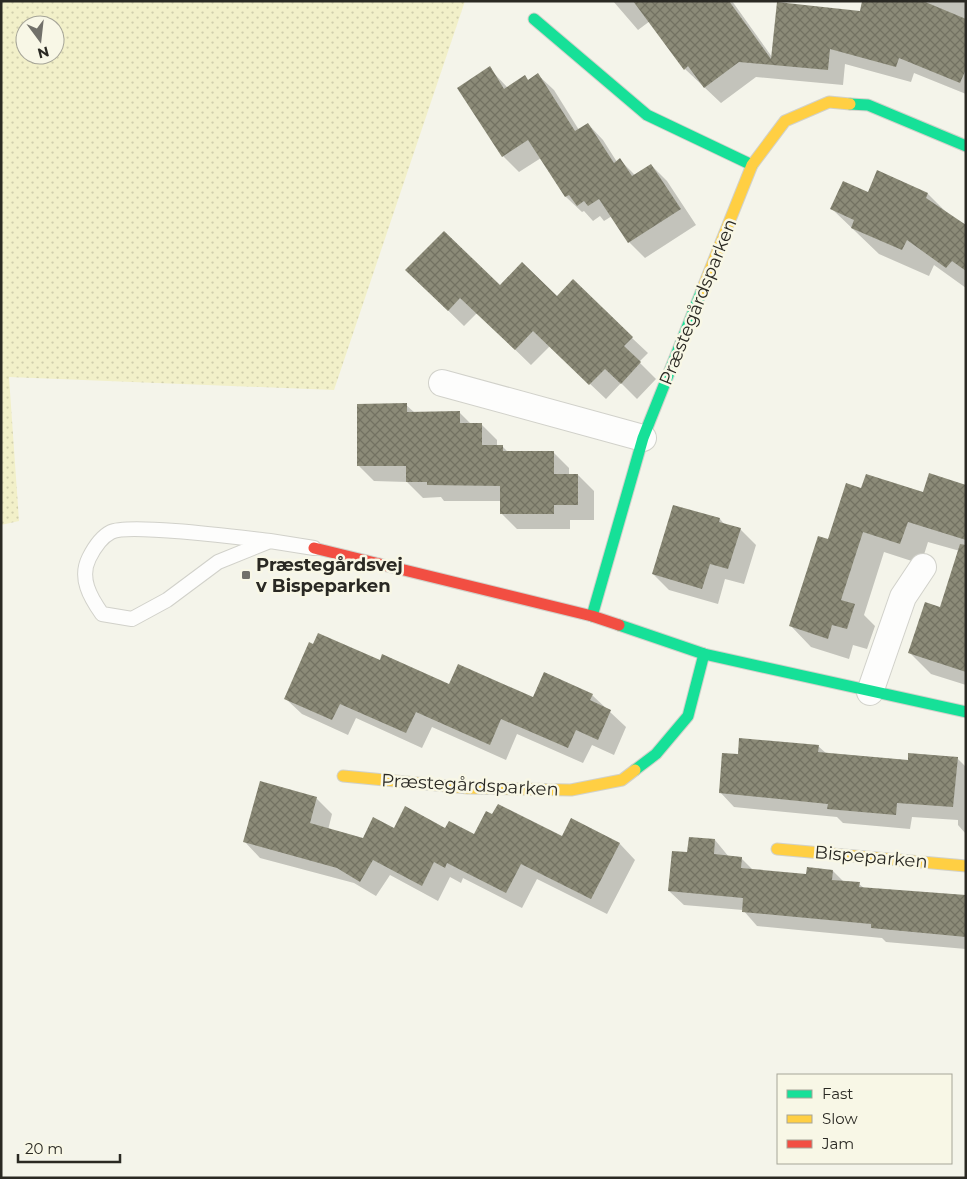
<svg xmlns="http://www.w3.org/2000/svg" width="967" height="1179" font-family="Montserrat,sans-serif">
<defs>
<pattern id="green-dots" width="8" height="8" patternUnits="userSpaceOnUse" patternTransform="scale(1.25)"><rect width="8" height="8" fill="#f2f0c9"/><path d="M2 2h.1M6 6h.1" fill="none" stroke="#d0ceac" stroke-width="1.8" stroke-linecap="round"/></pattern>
<pattern id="building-cross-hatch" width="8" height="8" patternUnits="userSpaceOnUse" patternTransform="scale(1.25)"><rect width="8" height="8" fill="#8c8b78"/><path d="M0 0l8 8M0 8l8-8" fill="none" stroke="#737262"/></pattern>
</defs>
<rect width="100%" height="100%" fill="#f4f4ea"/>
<path fill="url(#green-dots)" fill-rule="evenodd" d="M 1,1 L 465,1 L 334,390 L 9,377 L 19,521 L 1,525 ZM 25,25 L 55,25 L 55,55 L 25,55 Z"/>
<g fill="#0003">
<polygon points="613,1 732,1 772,57 861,12 864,1 966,1 966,94 914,73 911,82 845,64 843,85 756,77 721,103 685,69 650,21 638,30"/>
<polygon points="489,68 508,88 529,81 538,75 554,90 579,130 588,124 603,140 617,162 620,160 635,175 651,165 667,181 696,225 645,258 629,242 612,216 604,221 600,216 593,221 584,211 582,212 566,197 541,158 519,172 503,156"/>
<polygon points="878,172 928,194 947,213 966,227 966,288 934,265 929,276 879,254 832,209 868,194"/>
<polygon points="423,286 500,287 557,298 632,338 648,353 639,362 656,379 637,399 621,383 606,399 550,346 531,365 477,313 464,326"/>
<polygon points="406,405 415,413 459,412 471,424 481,424 497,440 497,447 503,447 508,452 553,452 569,468 569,475 578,475 594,491 594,520 570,520 570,529 517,529 501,513 501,501 444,501 441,497 423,498 407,482 374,481 359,466"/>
<polygon points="966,486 966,685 931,674 910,653 941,608 960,551 928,542 921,564 884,552 864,615 875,626 867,649 853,645 849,659 811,647 791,626 829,540 862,490 923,493"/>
<polygon points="720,519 725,525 740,529 756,545 744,584 725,579 718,604 669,590 653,574"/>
<polygon points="380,662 450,685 533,699 592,695 626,727 614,755 592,745 583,763 517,734 506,760 432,727 422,748 356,718 348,735 302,714 286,699"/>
<polygon points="818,746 827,754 909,761 957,758 966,767 966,834 958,825 958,820 912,817 910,829 843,823 837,817 734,807 720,792 739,755"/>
<polygon points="316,798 332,814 328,830 364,840 394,829 446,829 474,835 562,837 571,819 620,844 635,860 607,914 537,879 522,908 463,878 461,883 450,877 438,901 390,875 376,896 354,883 260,858 245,842"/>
<polygon points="715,840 729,857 741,858 753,870 808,875 833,871 844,882 859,884 865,889 966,898 966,949 886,942 882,938 757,926 743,910 684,905 669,891 689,853"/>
</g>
<g fill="url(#building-cross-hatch)">
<polygon points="633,1 729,1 771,59 777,2 860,11 862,1 923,1 966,19 966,69 960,83 899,58 896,67 830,49 828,70 739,62 704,88 688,66 684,70"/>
<polygon points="490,66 504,89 525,75 528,80 538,73 575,131 588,123 614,163 620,158 632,176 651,164 681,209 628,243 599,199 588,206 584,201 577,206 569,195 565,197 528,140 502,157 457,88"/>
<polygon points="877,170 928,193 926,198 966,225 966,271 952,261 946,268 907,240 902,250 851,228 854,220 830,209 843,181 868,192"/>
<polygon points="444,231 500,285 522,262 557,296 573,279 633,337 624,346 641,362 621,384 605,369 589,385 533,331 515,350 460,298 448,311 405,270"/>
<polygon points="407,403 407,412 460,411 460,423 482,423 482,445 503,445 503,451 554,451 554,474 578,474 578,505 554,505 554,514 500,514 500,486 427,485 427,482 406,482 406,466 357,466 357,404"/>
<polygon points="929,473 966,485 966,540 908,522 900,544 863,532 841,600 855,604 847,629 832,625 828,639 789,626 818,536 828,539 846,483 861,488 866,474 923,492"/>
<polygon points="673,505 720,518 719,522 741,528 728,569 710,564 702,589 652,574"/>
<polygon points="960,544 966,545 966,672 908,653 925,602 940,607"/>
<polygon points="318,633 380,660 382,654 449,684 458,664 533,697 544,672 593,694 590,700 611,710 598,740 576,730 568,748 501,719 490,745 416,712 406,733 340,704 332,720 284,699 309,642 313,644"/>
<polygon points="739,738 819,745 818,752 908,760 908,753 958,757 953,807 897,803 896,815 827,809 828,804 719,793 722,753 738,754"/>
<polygon points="260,781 317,797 310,823 363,838 373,817 394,828 405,806 445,828 449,821 474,834 486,811 492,814 498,804 562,836 571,818 620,843 591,899 521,864 506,893 447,863 445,868 434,862 422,886 373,860 360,882 337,868 243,842"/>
<polygon points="689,837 715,839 714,854 742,857 741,868 806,874 807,867 833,870 832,880 860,882 859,887 966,895 966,937 871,928 871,924 742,912 743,898 668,891 672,851 687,852"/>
</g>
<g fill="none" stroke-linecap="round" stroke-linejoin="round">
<defs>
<path id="lane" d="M 270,541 C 243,538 129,523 111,532 C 101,537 94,548 89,558 C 79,578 90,597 102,614 L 132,619 L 167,600 L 218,562 L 270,541 L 314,548"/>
<g id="street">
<polyline points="442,383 643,438"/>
<polyline points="870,692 903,597 923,567"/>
</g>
<g id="fast">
<polyline points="534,19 647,115 752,165"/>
<polyline points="850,104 868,105 966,146"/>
<polyline points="592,616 643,438 702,290"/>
<polyline points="619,625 704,654 966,712"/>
<polyline points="635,770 656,754 688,716 704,654"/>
</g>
<g id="slow">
<polyline points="702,290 752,165 785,121 829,102 850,104"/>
<polyline points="343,776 468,788 571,790 622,780 635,770"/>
<polyline points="777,849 966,866"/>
</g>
<polyline id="jam" points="314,548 592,616 619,625"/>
</defs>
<use href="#lane" stroke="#d1d1ca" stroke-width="16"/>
<use href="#street" stroke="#d1d1ca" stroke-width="28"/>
<use href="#fast" stroke="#d1d1ca" stroke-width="13"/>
<use href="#slow" stroke="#d1d1ca" stroke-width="13"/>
<use href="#jam" stroke="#d1d1ca" stroke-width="13"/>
<use href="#lane" stroke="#fdfdfc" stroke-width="14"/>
<use href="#street" stroke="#fdfdfc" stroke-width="26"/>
<use href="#fast" stroke="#16e098" stroke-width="11"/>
<use href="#slow" stroke="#ffcf43" stroke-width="11"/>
<use href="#jam" stroke="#f24e42" stroke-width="11"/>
</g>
<rect fill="#717069" stroke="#f8f7e6" stroke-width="2" x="241" y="570" width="10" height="10" rx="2.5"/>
<g text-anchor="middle" stroke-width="5" stroke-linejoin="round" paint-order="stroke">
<g font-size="18" fill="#2a2923" stroke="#f8f7e6">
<text transform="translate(698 302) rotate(-68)" y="6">Præstegårdsparken</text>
<text transform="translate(470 785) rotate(3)" y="6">Præstegårdsparken</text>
<text transform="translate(871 857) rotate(5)" y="6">Bispeparken</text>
</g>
<g font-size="18" font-weight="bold" fill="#2a2923" stroke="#f8f7e6" text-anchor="start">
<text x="256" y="571">Præstegårdsvej<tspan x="256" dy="21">v Bispeparken</tspan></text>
</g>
</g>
<rect width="967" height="1179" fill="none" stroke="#2a2923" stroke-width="5"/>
<rect x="777" y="1074" width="175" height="90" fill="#f8f7e6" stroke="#a6a598"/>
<rect x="787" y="1090" width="25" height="8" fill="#16e098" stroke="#a6a598"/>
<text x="822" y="1099" font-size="15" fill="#2a2923">Fast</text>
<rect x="787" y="1115" width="25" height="8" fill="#ffcf43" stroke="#a6a598"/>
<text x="822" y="1124" font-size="15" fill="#2a2923">Slow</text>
<rect x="787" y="1140" width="25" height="8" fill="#f24e42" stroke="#a6a598"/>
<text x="822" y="1149" font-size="15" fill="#2a2923">Jam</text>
<g transform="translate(40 40) rotate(165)"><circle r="24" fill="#f8f7e6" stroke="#a6a598"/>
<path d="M0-4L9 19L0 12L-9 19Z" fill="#717069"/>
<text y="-8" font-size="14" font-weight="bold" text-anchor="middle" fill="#2a2923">N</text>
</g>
<path d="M18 1154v8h102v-8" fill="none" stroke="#2a2923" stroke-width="2.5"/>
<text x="25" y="1154" font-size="15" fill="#2a2923" stroke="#f8f7e6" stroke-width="4" paint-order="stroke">20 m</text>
</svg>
